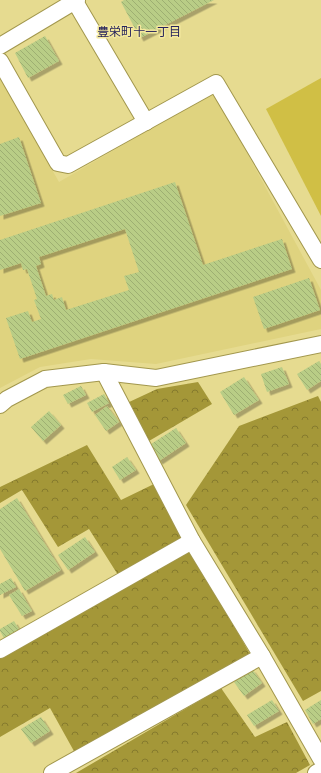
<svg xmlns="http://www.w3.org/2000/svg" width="321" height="773" font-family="Jost,'Noto Sans JP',sans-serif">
<defs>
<pattern id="forest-crowns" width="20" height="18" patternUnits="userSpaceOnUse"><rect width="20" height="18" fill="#a49738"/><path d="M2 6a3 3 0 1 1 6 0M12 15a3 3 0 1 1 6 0" fill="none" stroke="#857a2d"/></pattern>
<pattern id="building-back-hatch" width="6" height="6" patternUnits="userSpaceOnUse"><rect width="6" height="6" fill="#b9cd86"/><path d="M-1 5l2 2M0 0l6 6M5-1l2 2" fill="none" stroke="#9eaf72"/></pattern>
<filter id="shadow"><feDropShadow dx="3.5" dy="3.5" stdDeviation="0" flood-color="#0004"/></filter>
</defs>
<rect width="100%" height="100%" fill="#e6db90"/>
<polygon fill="#dfd37f" points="0,78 59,182 214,92 321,290 321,329 156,364 91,359 40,367 0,388"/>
<polygon fill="#d0bf45" points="321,78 321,216 266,109"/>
<g fill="url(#forest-crowns)">
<polygon points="198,382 212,404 149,441 127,403 157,389"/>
<polygon points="318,396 321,402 321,691 303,701 186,505 239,426"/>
<polygon points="87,445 121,500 154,484 182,539 118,575 89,529 58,547 22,490 0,503 0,487"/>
<polygon points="190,547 251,656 75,753 50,708 0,737 0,656"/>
<polygon points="221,688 255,737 287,722 310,765 296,773 76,773"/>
</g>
<g fill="url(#building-back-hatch)" fill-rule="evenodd" filter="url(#shadow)">
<polygon points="124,0 214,0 140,38 121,2"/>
<polygon points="45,36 59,61 28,78 15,53"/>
<polygon points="19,137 41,203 0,216 0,144"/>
<path d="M 175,182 L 203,265 L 282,239 L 292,269 L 20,359 L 6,318 L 28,311 L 32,322 L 41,319 L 34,300 L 37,299 L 27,269 L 23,270 L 21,263 L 0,270 L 0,240 ZM 125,229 L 139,272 L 124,276 L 129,290 L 66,310 L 62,297 L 54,300 L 52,294 L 46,296 L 36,266 L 41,264 L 39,257 Z"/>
<polygon points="309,278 320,310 264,329 253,297"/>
<polygon points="319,361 321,364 321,381 307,390 297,374"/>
<polygon points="282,367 289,384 267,392 261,374"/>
<polygon points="244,377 259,400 234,415 220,392"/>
<polygon points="81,386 86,395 68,404 63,395"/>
<polygon points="104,394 109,403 92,412 87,403"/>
<polygon points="107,406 119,422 106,431 95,415"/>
<polygon points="49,411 61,425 43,441 31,427"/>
<polygon points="176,428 186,443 159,461 148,446"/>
<polygon points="127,457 136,470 120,480 112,467"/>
<polygon points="17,498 61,570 25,591 0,549 0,509"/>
<polygon points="85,537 95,552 68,570 58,555"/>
<polygon points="11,578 16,587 0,595 0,584"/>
<polygon points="19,589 32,611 22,616 9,595"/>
<polygon points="14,621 20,631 5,640 0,631 0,629"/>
<polygon points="252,669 262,683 244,696 234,682"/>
<polygon points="272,700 279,711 254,726 247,715"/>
<polygon points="321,700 321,719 313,724 305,710"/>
<polygon points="41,717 50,731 31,743 21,729"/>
</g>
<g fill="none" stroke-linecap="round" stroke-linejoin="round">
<defs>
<g id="minor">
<polyline points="74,0 146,122"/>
<polyline points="0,46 77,0"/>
<polyline points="0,61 58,163 68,165 216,83 321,260"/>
<polyline points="104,372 192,541 262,656 321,759"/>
<polyline points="0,405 7,399 45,379 104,372 156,378 321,344"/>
<polyline points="0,650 192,541"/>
<polyline points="52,773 262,656"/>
<polyline points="316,773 321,770"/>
</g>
</defs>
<use href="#minor" stroke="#a2974d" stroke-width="18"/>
<use href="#minor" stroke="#fff" stroke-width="16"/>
</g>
<g text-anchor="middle" stroke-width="3" stroke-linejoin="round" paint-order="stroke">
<g font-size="12" fill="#26235c" stroke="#f3e89d">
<text x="139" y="36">豊栄町十一丁目</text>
</g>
</g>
</svg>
